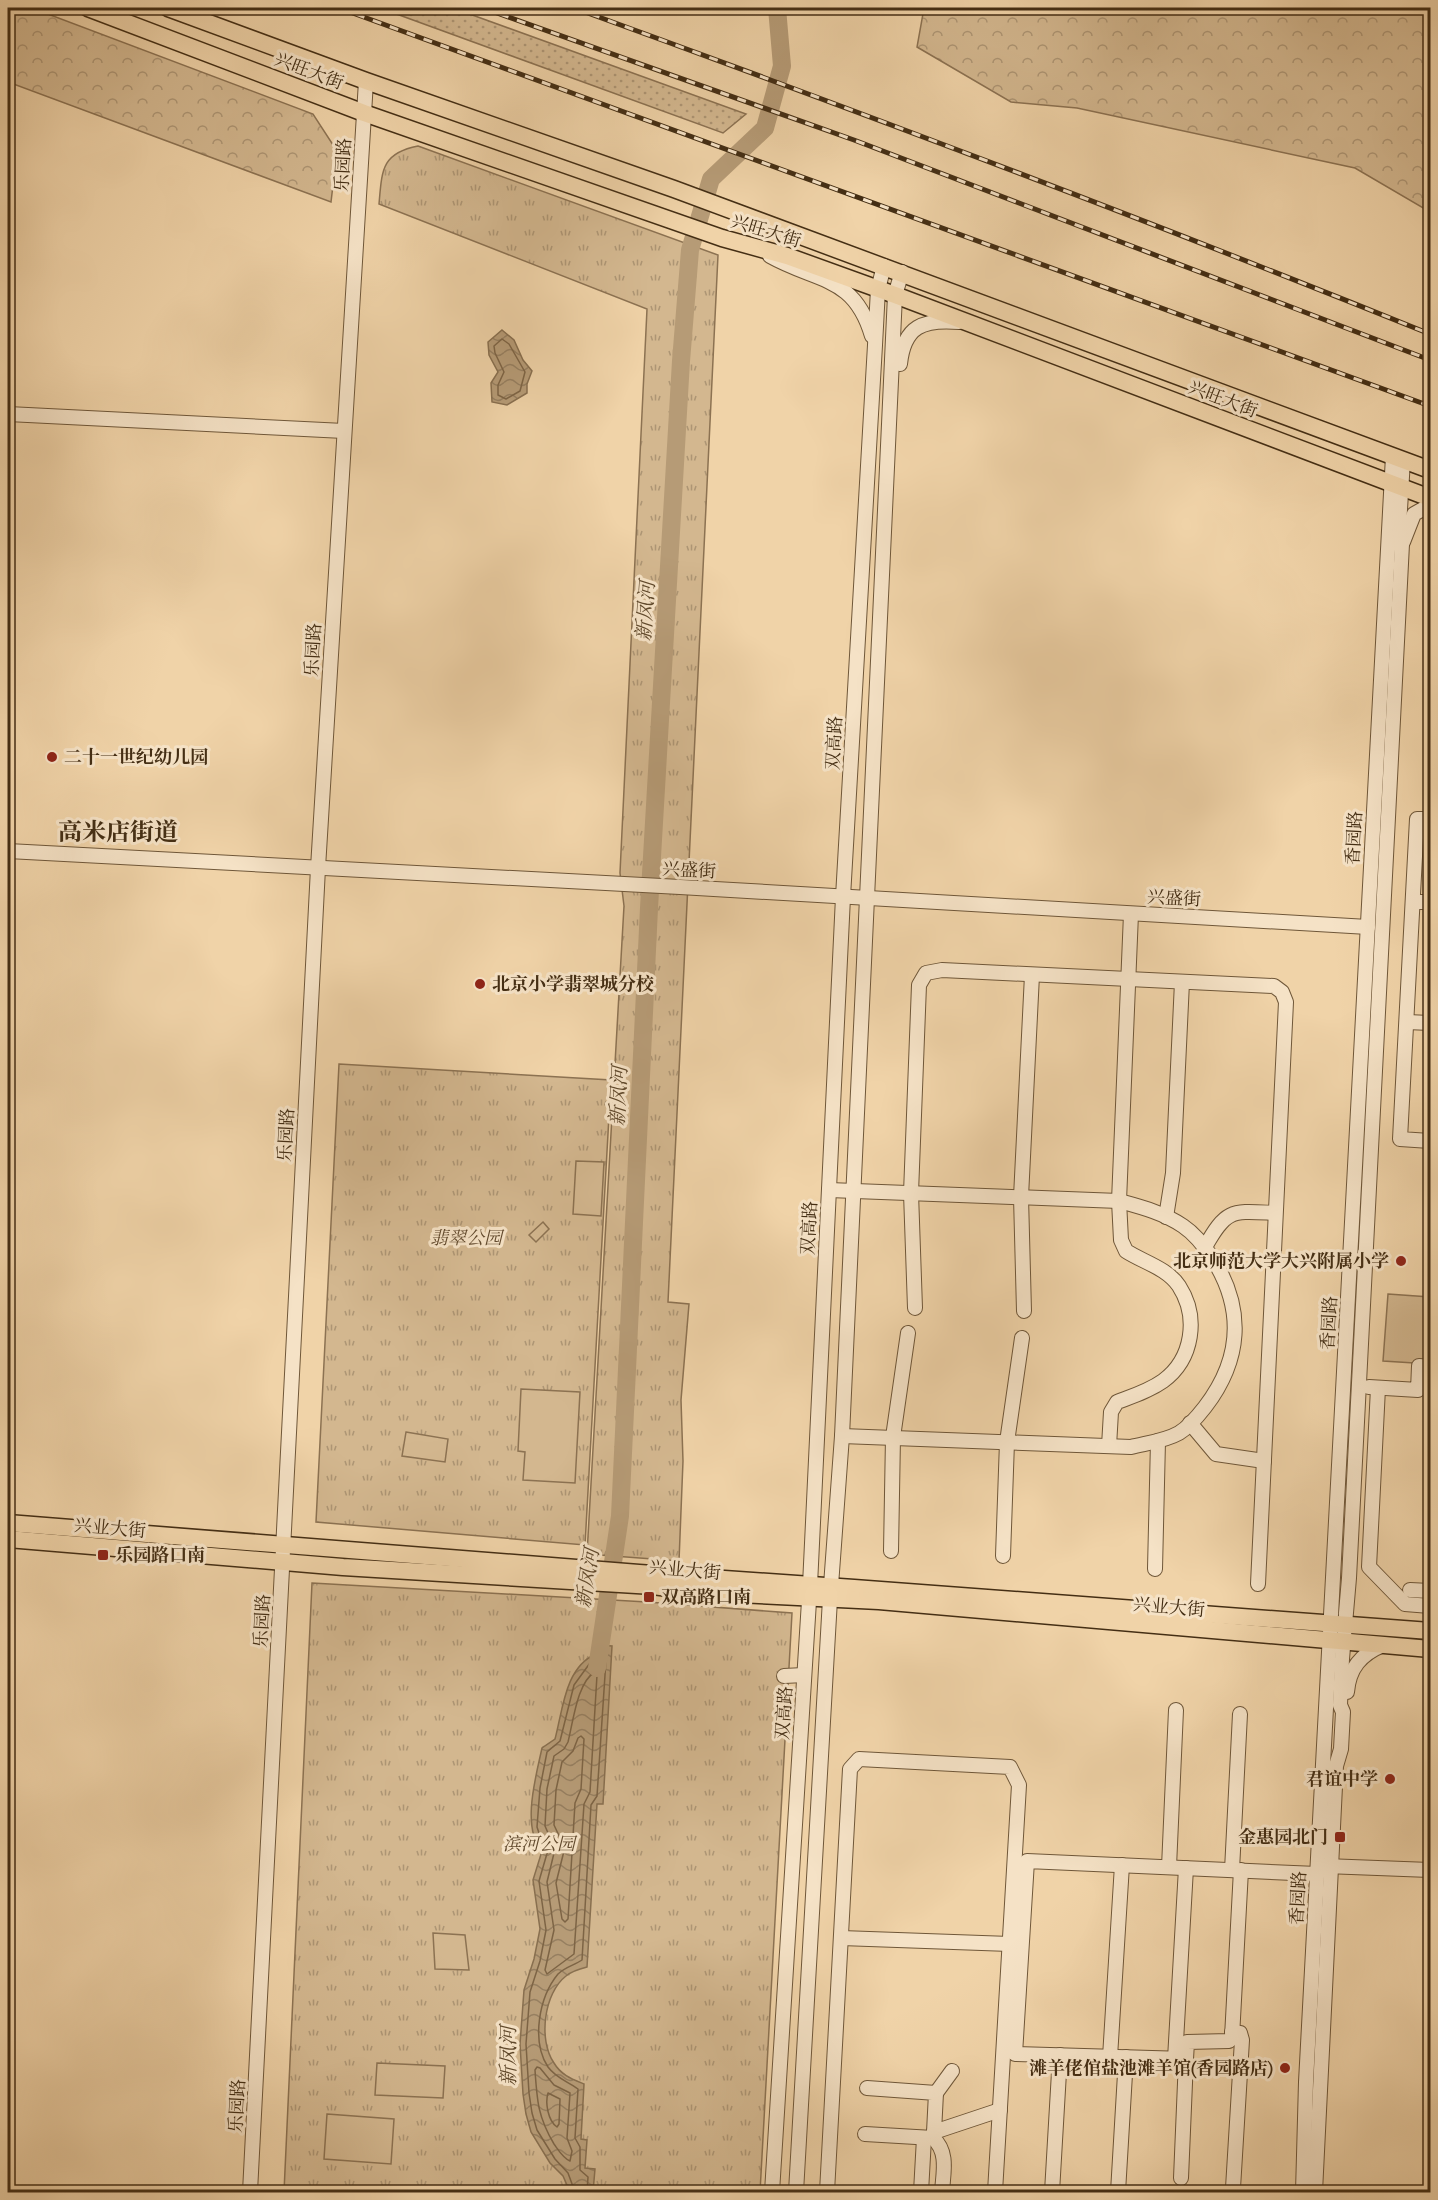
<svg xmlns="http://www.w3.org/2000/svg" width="1438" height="2200" font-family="'IM FELL French Canon','Noto Serif SC',serif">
<defs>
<pattern id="grass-dots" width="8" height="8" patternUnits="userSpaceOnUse" patternTransform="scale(1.5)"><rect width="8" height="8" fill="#d3b78f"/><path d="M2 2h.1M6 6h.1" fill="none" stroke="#ad9574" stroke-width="1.8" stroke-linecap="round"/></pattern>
<pattern id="forest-crowns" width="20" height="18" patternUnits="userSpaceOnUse" patternTransform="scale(1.5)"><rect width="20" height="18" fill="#d3b78f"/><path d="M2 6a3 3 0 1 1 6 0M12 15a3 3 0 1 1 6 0" fill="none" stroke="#ad9574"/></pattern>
<pattern id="park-tufts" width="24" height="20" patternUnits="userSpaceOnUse" patternTransform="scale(1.5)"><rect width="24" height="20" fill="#d3b78f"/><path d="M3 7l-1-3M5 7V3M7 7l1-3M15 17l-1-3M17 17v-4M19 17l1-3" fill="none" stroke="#ad9574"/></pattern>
<pattern id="water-waves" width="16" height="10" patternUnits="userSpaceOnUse" patternTransform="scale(1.5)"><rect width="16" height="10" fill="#b69b76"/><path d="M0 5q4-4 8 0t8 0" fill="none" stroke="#967f60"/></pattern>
</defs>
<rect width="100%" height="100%" fill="#f0d3a8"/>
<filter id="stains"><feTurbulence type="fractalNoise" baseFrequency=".00333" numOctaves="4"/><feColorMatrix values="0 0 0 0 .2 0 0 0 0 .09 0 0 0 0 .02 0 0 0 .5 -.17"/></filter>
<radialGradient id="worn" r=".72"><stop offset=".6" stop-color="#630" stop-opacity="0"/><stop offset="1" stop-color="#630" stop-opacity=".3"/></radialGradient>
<polygon fill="url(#grass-dots)" stroke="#8c7252" stroke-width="1.5" points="380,8 453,8 746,114 723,133"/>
<g fill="url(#forest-crowns)" stroke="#8c7252" stroke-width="1.5">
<polygon points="8,8 32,8 313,114 337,151 331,202 8,82"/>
<polygon points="924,8 1430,8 1430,212 1355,168 1077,108 1011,102 917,47"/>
</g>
<g fill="url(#park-tufts)" stroke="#8c7252" stroke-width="1.5">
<path d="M 418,146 L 718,255 L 668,1302 L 689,1304 L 681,1400 L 683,1461 L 679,1561 L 587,1554 L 624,906 L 620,873 L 647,309 L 379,204 C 382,171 381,153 418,146 Z"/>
<polygon points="339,1064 611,1080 585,1545 316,1522"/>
<polygon points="312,1583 647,1602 792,1613 760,2192 284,2192"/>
</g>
<g fill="#d3b78f" stroke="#8c7252" stroke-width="1.5">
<polygon points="576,1161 604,1162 601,1216 573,1214"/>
<polygon points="543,1222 549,1229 536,1242 529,1235"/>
<polygon points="1388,1294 1430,1297 1430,1364 1383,1361"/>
<polygon points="521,1389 580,1392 575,1483 523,1480 525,1452 518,1451"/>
<polygon points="406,1432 448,1439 445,1462 402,1456"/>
<polygon points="433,1933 465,1935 469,1970 435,1969"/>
<polygon points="377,2063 445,2066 443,2098 375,2095"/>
<polygon points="327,2114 394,2119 391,2164 324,2159"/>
</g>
<g fill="url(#water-waves)" stroke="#886f4f" stroke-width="1.5">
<polygon points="502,330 514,340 523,360 532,371 527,384 527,393 507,405 492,402 491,383 498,372 489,355 488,342"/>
<path d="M 598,1645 L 612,1646 L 603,1804 L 597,1804 L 587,1967 C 579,1969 572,1971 566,1976 C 544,1993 538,2040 554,2063 C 561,2075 572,2079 584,2084 L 581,2139 L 587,2140 L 585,2168 L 595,2169 L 593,2192 L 570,2192 L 563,2176 L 550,2163 L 531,2132 L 526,2114 L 523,2094 L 520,2044 L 524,1990 L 534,1959 L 540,1929 L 533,1880 L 542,1851 C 521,1828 536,1776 542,1748 L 555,1739 C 563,1709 565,1667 596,1654 Z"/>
</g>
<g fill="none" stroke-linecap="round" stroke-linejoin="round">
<g stroke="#7d6445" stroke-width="1.5">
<polygon points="502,339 509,344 525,372 520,391 506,399 498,395 498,385 504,372 495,353 494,346"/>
<path d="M 595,1672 L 597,1675 L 590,1792 L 584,1804 L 574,1954 L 547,1974 L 545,1970 L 554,1930 L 547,1882 L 555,1849 L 545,1826 L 547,1789 L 554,1756 L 564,1749 L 568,1742 C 573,1723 577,1682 595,1672 Z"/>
<polygon points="581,1736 584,1739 581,1789 575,1803 568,1919 565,1922 562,1919 556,1883 564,1851 562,1842 554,1825 556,1790 562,1762 573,1751 578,1738"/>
<path d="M 537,2067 L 540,2068 L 554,2085 L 570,2093 L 567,2138 L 572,2151 L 570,2161 C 563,2158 559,2151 554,2144 C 538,2117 537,2101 535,2070 Z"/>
<path d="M 548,2093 L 560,2099 L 559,2124 L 557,2127 C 548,2121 545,2103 548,2093 Z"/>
<path d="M 575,2192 L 568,2173 L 555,2159 L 537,2130 L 532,2113 L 529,2093 L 526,2044 L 530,1992 L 540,1961 L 546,1930 L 539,1881 L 548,1850 L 542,1842 L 537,1827 L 540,1788 L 547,1752 L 560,1741 L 574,1685 L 590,1663 L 603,1657 L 606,1660 L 597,1796 L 591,1805 L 582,1960 C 575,1965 565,1967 558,1974 C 539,1997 531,2041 548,2067 C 556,2078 567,2081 578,2089 L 575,2138 L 580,2147 L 580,2170 L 588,2177 L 587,2192"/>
</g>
<polyline stroke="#b69b76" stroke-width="18" points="597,1668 620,1516 649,908 681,361 690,250 711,179 765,128 782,66 777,8"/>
<defs>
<g id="minor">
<path d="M 770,256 C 818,283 854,275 872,336"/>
<path d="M 900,364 C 904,326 923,319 959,322"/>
<polyline points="8,414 344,431"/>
<polyline points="1403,542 1414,514 1430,505"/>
<polyline points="1430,819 1417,819 1400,1139 1430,1141"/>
<polyline points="8,851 680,887 1368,927"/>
<polyline points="1413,902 1430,902"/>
<polyline points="1407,1022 1430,1023"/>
<path d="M 829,1190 L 1119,1201 C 1141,1207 1164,1213 1183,1226 C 1195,1234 1205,1247 1213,1259 C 1245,1310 1241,1360 1205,1407 C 1198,1416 1189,1427 1179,1433 C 1165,1441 1147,1443 1131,1447 L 842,1436"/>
<polyline points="1166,1217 1173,1173 1182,982"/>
<path d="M 1205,1247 C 1227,1208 1232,1211 1275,1213"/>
<polyline points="915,1308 911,1193 919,985 926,973 942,970 1274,986 1282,992 1286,1002 1258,1584"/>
<polyline points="1024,1311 1021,1197 1032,975"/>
<polyline points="1369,1387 1418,1390 1419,1366 1430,1367"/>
<polyline points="1378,1388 1369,1567 1405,1604 1430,1606"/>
<polyline points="1190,1423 1216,1454 1264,1461"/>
<path d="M 1109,1446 L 1111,1412 L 1117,1402 C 1133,1396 1149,1391 1163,1381 C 1193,1359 1199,1317 1179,1286 C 1167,1268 1143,1262 1126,1251 L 1121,1240 L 1119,1201 L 1131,914"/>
<polyline points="891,1551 893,1437 908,1333"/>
<polyline points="1003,1556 1007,1442 1022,1338"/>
<polyline points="1155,1569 1158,1441"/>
<polyline points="1410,1590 1430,1591"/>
<polyline points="784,1676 804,1675"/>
<path d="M 1347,1692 C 1349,1668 1361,1654 1383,1645"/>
<polyline points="1325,1866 1430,1870"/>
<polyline points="1169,1867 1176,1710"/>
<polyline points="1232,1870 1240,1714"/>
<polyline points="841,1938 1010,1944"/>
<polyline points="1232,2032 1240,2033 1242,2040 1233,2188"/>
<polyline points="1110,2057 1122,1865"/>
<polyline points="1175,2059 1186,1868"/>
<polyline points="1186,2059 1187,2042 1229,2041 1232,2037 1241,1870"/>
<polyline points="867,2088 936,2093 934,2132 1000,2110"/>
<polyline points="936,2093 952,2071"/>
<polyline points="865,2134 933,2138 934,2132"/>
<path d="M 933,2138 C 949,2152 943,2174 942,2192"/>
<polyline points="1181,2178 1186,2059 1015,2054 1027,1861 1317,1874"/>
<polyline points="250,2192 318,868 366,81"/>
<polyline points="772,2192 810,1585 843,897 875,345 878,289 884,266"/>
<polyline points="796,2192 830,1599 842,1436 895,295 902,272"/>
<polyline points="827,2192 850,1769 859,1759 1010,1767 1019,1785 995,2192"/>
<polyline points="921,2192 924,2138"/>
<polyline points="1052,2192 1060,2055"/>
<polyline points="1118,2192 1126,2057"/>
<polyline points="1303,2192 1306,2082 1393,456"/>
<polyline points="1315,2192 1336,1766 1341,1749 1343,1712 1340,1705 1342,1659 1349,1578 1402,544 1399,526 1403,460"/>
</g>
<g id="major">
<polyline points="88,8 364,113 722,238 787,256 895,295 1430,498"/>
<polyline points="168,8 366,81 674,189 1430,470"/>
<polyline points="8,1523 639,1573 854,1588 1430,1631"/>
<polyline points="8,1539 343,1567 653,1586 698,1592 879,1601 1430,1649"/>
</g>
</defs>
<use href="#minor" stroke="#6f5739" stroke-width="16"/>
<use href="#major" stroke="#442e14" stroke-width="19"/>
<use href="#minor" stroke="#f5e2c6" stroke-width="14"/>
<use href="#major" stroke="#f0d3a8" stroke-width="16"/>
<defs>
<g id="rail">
<polyline points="339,8 1430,406"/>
<polyline points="483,8 854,140 1430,360"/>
<path d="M 574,8 C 861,112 1147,220 1430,334"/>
</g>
</defs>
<use href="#rail" stroke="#442e14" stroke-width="5"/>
<use href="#rail" stroke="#f5e2c6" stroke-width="3" stroke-dasharray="9" stroke-linecap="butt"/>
</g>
<g fill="#8f2418" stroke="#f5e2c6" stroke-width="2">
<circle cx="52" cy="757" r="6"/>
<circle cx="480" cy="984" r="6"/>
<circle cx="1401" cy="1261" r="6"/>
<rect x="97" y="1549" width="12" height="12" rx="3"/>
<rect x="643" y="1591" width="12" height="12" rx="3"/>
<circle cx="1390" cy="1779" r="6"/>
<rect x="1334" y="1831" width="12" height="12" rx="3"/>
<circle cx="1285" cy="2068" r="6"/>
</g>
<g text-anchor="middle" stroke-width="6" stroke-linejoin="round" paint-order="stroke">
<g font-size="18" fill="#442e14" stroke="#f5e2c6">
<text transform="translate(309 71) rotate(21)" y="6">兴旺大街</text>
<text transform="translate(343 165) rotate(-87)" y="6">乐园路</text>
<text transform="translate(766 231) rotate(17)" y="6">兴旺大街</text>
<text transform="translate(1223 399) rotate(21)" y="6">兴旺大街</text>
<text transform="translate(313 650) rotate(-87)" y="6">乐园路</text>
<text transform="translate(834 743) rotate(-87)" y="6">双高路</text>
<text transform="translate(1354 838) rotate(-87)" y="6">香园路</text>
<text transform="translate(689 870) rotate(3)" y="6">兴盛街</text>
<text transform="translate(1174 898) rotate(3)" y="6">兴盛街</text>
<text transform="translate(286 1135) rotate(-87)" y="6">乐园路</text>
<text transform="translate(809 1228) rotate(-87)" y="6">双高路</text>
<text transform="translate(1329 1323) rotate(-87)" y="6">香园路</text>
<text transform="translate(110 1528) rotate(5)" y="6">兴业大街</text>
<text transform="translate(685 1570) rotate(5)" y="6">兴业大街</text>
<text transform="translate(1169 1607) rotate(5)" y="6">兴业大街</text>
<text transform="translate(262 1621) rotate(-87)" y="6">乐园路</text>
<text transform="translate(784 1713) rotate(-86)" y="6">双高路</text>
<text transform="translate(1298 1898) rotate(-87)" y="6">香园路</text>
<text transform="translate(237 2106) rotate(-87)" y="6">乐园路</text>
</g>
<g font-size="18" font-weight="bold" fill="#442e14" stroke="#f5e2c6" text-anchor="start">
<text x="64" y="763">二十一世纪幼儿园</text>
<text x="492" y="990">北京小学翡翠城分校</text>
<text x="1389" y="1267" text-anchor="end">北京师范大学大兴附属小学</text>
<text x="115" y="1561">乐园路口南</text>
<text x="661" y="1603">双高路口南</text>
<text x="1378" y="1785" text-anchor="end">君谊中学</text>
<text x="1328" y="1843" text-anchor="end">金惠园北门</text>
<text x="1273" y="2074" text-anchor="end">滩羊佬倌盐池滩羊馆(香园路店)</text>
</g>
<g font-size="18" font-style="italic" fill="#61492d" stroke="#f5e2c6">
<text x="466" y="1244">翡翠公园</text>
<text x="539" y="1850">滨河公园</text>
</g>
<g font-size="20" font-style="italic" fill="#60492c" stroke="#f5e2c6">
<text transform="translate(645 611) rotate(-86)" y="7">新凤河</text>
<text transform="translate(618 1096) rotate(-87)" y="7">新凤河</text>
<text transform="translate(587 1578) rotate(-81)" y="7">新凤河</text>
<text transform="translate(508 2056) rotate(-90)" y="7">新凤河</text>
</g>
<g font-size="24" font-weight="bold" fill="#442e14" stroke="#f5e2c6">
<text x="118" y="840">高米店街道</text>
</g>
</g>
<rect width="1438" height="2200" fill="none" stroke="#f0d3a8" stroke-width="30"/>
<rect x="9" y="9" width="1420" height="2182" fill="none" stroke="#442e14" stroke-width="3"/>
<rect x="15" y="15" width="1408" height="2170" fill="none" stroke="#442e14" stroke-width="1.5"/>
<rect width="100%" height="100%" filter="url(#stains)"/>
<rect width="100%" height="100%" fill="url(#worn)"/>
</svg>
